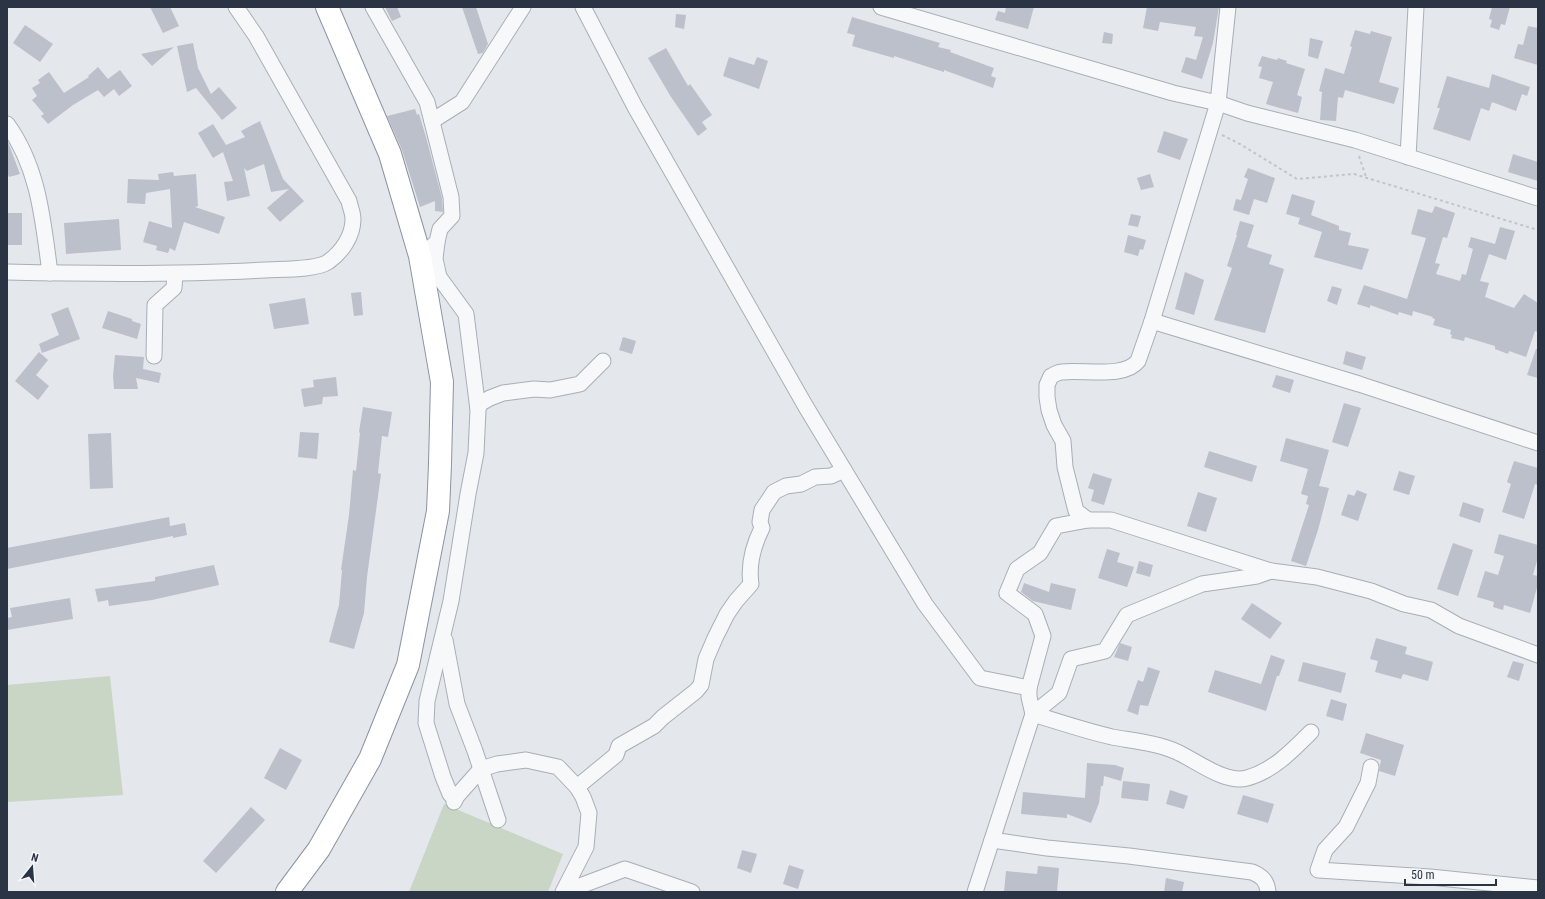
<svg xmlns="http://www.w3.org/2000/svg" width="1545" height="899" font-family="'Roboto Condensed',sans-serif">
<rect width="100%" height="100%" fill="#e4e7ec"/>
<g fill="#c9d6c5">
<polygon points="110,676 123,795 7,802 7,685"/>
<polygon points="444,804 563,854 548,892 409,892"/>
</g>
<g fill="#bbc0ca">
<polygon points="150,7 170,7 179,26 163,33"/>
<polygon points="385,7 397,7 401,17 392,21"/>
<polygon points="462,7 476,7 488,44 483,53 478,54"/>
<polygon points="1006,7 1034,7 1028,29 995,20 998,11 1005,13"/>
<polygon points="1147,7 1219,7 1213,43 1202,79 1181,72 1186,57 1196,60 1203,37 1194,36 1196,27 1160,22 1158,31 1143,28"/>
<polygon points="1492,7 1510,7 1505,25 1501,24 1499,30 1490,27 1492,20 1489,19"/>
<polygon points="676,14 686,15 684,29 675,27"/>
<polygon points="852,17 940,43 938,47 951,50 950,52 994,68 991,76 996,78 993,88 944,70 944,72 894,56 894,58 852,46 855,35 847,33"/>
<polygon points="25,25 53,44 40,62 13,43"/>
<polygon points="1528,26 1538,28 1538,65 1514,58 1518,44 1523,45"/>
<polygon points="1355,30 1370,34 1371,31 1392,37 1379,82 1399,88 1394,104 1345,90 1343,98 1338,97 1336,121 1320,120 1322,92 1319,91 1325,68 1344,74 1352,47 1350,46"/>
<polygon points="1104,32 1113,34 1112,44 1102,43"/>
<polygon points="1310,38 1323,41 1318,59 1308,56"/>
<polygon points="193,43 198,68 211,94 219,87 237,108 222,120 196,88 187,92 177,46"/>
<polygon points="174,47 152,66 141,54"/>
<polygon points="666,48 688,86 690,84 712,115 702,122 707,129 698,136 671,97 648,58"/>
<polygon points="1262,56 1277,60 1278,58 1287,61 1286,63 1305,69 1297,95 1302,97 1298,113 1266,104 1273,82 1259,78 1262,67 1258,66"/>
<polygon points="729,57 754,65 757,57 768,61 759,89 723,76"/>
<polygon points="98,67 108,79 120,70 132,86 119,96 114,89 104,97 98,90 73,105 48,124 41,116 44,114 32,100 37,96 32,88 40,83 38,80 49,72 64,93 89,77 88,76"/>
<polygon points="1492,74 1530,87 1527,96 1522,94 1516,111 1492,102 1489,111 1481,108 1470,141 1433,129 1440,108 1437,108 1447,76 1489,88"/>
<polygon points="415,109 417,115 419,114 426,137 442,198 443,212 435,211 435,201 420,207 402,150 387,116"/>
<polygon points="260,121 283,179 304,201 280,222 267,208 289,189 271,192 264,164 247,171 244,168 250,196 227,201 224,182 233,181 223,152 213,158 198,133 213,124 226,145 245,137 241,131"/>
<polygon points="1164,131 1188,139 1180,160 1157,152"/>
<polygon points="8,142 20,174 9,177 7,171"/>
<polygon points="1513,154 1538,162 1538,181 1508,172"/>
<polygon points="1248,168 1275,178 1267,203 1254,199 1249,215 1233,210 1236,199 1241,200 1248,179 1244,177"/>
<polygon points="173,172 174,176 196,174 198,206 195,207 225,217 219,234 184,222 175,251 170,248 168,253 156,250 157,246 143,242 149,221 172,228 170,189 146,193 145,204 127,203 128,179 159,180 158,174"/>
<polygon points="1150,174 1154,187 1141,190 1137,178"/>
<polygon points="1292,194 1315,201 1311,215 1339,226 1339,230 1351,233 1348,245 1369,249 1362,270 1314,257 1322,232 1298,224 1300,218 1286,214"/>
<polygon points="1435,206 1455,213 1447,238 1443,237 1435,263 1440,264 1436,274 1460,281 1462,274 1466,275 1473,249 1468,247 1471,237 1495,244 1500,227 1515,231 1506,260 1489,254 1480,281 1489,283 1485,297 1514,308 1524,294 1538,303 1538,332 1535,331 1526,357 1509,351 1508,354 1495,349 1495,346 1465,337 1464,341 1451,338 1452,335 1450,334 1451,330 1433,325 1435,319 1432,318 1433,317 1413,311 1412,316 1399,312 1398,315 1370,305 1370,308 1357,304 1364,285 1407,299 1426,238 1411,234 1418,209 1432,213"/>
<rect x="7" y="213" width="15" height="32"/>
<polygon points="1131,214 1141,216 1138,227 1128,225"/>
<polygon points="119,219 121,250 66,254 64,223"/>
<polygon points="1240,221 1254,225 1247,247 1272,255 1269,264 1284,269 1265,333 1214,320 1232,268 1227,266 1237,235 1236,235"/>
<polygon points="1128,235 1146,240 1143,250 1140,249 1138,256 1124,252"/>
<polygon points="1185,272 1204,280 1194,315 1175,309"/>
<polygon points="1332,286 1342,289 1337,305 1327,301"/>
<polygon points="361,292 363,315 354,316 351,293"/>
<polygon points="305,298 309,324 274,329 269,304"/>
<polygon points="68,307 80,339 42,353 39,344 59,335 51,314"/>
<polygon points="108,311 132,319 132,321 141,324 137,339 102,328"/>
<polygon points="623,337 636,341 632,354 619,350"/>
<polygon points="1536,349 1538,349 1538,378 1527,375"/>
<polygon points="1346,351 1366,357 1362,370 1343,364"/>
<polygon points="39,352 48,360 36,375 49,386 38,400 15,381"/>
<polygon points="115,355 144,357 143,369 161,373 159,383 136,378 138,389 114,389 113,376"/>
<polygon points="1276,375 1294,380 1290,393 1272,387"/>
<polygon points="336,377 338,396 323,397 322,404 304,407 301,389 314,387 313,380"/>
<polygon points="1344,403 1361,408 1348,447 1332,442"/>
<polygon points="363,407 392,412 388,437 382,436 378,473 381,474 367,577 364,613 354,649 329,642 339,605 342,570 341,570 349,515 353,470 356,471 360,433 359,432"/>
<polygon points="300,432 319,433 317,459 298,457"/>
<polygon points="111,433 113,488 90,489 88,434"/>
<polygon points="1286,438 1329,450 1319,486 1329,488 1318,530 1306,566 1291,561 1309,505 1306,504 1308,496 1301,494 1308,469 1280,461"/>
<polygon points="1209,451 1257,466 1252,482 1204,467"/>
<polygon points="1514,461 1538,468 1538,485 1535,484 1524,519 1502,512 1511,484 1507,482"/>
<polygon points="1399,471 1415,476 1409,495 1393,490"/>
<polygon points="1093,473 1112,479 1104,505 1091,501 1094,490 1088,488"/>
<polygon points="1357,490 1367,494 1358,521 1341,515 1348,494 1354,496"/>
<polygon points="1198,492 1217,498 1206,532 1187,526"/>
<polygon points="1463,502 1484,509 1480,523 1459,516"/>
<polygon points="169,517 170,526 185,523 187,535 173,538 173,536 7,569 7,548"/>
<polygon points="1499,534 1538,545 1538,557 1533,575 1538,576 1538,584 1530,613 1504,605 1503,610 1493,607 1494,602 1477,597 1485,571 1498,575 1504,556 1494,553"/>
<polygon points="1453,543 1473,550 1458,596 1437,589"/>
<polygon points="1107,549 1120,553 1117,562 1134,567 1127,587 1098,578"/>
<polygon points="1139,561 1153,565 1150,577 1136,573"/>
<polygon points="214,565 219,585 152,600 109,606 108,600 98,602 95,589 155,581 155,577"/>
<polygon points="1024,583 1049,592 1051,583 1076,589 1071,610 1033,601 1021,592"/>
<polygon points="70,598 73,619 7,630 7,618 12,617 10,608"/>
<polygon points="1252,603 1282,623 1270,639 1241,619"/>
<polygon points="1376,638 1407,647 1405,654 1433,662 1428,681 1403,674 1401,679 1375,672 1378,661 1370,659"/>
<polygon points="1120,643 1132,647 1128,661 1114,657"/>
<polygon points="1271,655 1285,660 1279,676 1277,676 1266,711 1208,692 1215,670 1261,684"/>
<polygon points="1513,661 1524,664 1519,681 1507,677"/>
<polygon points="1303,662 1346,673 1341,693 1298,681"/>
<polygon points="1148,667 1160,671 1148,706 1140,705 1138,715 1127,711 1138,680 1143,682"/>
<polygon points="1331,699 1347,704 1343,721 1326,716"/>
<polygon points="1366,733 1404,745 1395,776 1379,771 1381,760 1360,753"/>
<polygon points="280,748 302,760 286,790 264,778"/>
<polygon points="1087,763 1115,765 1124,768 1121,781 1104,776 1103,786 1101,786 1099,803 1091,823 1067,814 1067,818 1021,814 1023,792 1085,798"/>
<polygon points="1123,781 1150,784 1148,801 1121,798"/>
<polygon points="1170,790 1188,796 1184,809 1166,804"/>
<polygon points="1243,795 1274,804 1268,823 1237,814"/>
<polygon points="251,807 265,820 216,873 203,861"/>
<polygon points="742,850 757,854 751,873 737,868"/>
<polygon points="789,865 804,870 798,889 783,884"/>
<polygon points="1038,866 1059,868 1057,892 1004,892 1006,871 1037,874"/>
<polygon points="1166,878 1184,882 1182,892 1164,892"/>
</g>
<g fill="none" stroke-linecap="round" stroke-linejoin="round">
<defs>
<g id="minor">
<polyline points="373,7 427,102 451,197 452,216 440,229 437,242 430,248"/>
<polyline points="583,7 635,107 806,407 925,604 980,678 1029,688"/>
<polyline points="881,7 1173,93 1218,103 1247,113 1355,140 1538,198"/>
<polyline points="432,121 462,102 523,7"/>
<path d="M 7,124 C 39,168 43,221 50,273"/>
<polyline points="1408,157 1416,7"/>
<polyline points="437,242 435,259 439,277 466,314 478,410 476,453 468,494 451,601 427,701 426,723 443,777 450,794 455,799"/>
<path d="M 7,272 C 93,274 179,275 265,270 C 281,269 316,270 328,262 C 342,252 353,236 353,219 C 353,213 350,207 349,201 L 256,36 L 236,7"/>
<polyline points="1152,321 1359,384 1538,443"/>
<polyline points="154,356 155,305 174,288 175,274"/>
<polyline points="478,408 481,403 490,398 503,393 534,389 550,390 580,384 603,361"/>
<polyline points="1088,520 1111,520 1271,571"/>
<polyline points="445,640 457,704 475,751 498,820"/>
<path d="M 1033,714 L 1029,697 L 1029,688 L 1043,636 L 1035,614 L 1007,593 L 1017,569 L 1040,553 L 1056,526 L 1088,520 L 1076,511 L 1065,467 L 1063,441 L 1054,425 L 1049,410 L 1047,397 L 1047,385 L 1051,376 C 1054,375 1058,372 1062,372 C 1083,369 1124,379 1138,361 L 1152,321 L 1218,103 L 1228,7"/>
<path d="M 1033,714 C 1059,722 1086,731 1112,737 C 1134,741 1157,743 1177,752 C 1197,761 1225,784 1247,778 C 1273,771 1293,750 1311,732"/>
<polyline points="1371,767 1368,783 1346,827 1325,850 1318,870 1430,877 1538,888"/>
<path d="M 454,802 L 457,796 L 481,769 L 497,764 L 526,760 L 558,767 L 577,787 L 616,755 L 619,746 L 654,726 L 663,717 L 696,691 L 701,685 L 706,659 L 715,638 L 727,614 L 736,601 L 751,584 C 748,564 753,546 762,528 L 760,522 L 762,510 L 774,492 L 786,486 L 801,484 L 815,477 L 831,476 L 844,470"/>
<path d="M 992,840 L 1047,848 L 1129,856 L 1252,872 C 1262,876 1267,881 1268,892"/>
<polyline points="563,892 586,847 589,813 583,797 577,787"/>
<polyline points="564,892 625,869 692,892"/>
<polyline points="975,892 1033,714 1059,693 1071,659 1105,651 1127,615 1202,584 1257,576 1271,571 1317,577 1371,591 1404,604 1431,610 1459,626 1538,655"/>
</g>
<polyline id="trunk" points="287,892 319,849 370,759 408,665 438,511 440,464 442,382 420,256 390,154 327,7"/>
</defs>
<use href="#minor" stroke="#a9aeb7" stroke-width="17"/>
<use href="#trunk" stroke="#8b94a3" stroke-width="24"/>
<g stroke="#c2c5cb" stroke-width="2" stroke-dasharray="3 3" stroke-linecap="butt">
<polyline points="1222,135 1240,144 1297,179 1354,174 1538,230"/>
<polyline points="1359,156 1366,177"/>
</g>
<use href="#minor" stroke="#f7f8fa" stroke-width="15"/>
<use href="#trunk" stroke="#fff" stroke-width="22"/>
</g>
<rect width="1545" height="899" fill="none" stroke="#2b3445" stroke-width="16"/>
<g transform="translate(32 867) rotate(17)" stroke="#f4f6f9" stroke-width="3" paint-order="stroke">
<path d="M0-3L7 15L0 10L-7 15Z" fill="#2b3445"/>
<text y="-6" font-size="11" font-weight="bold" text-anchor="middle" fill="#2b3445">N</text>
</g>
<path d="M1405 879v6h91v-6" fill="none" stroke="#2b3445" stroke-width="2"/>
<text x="1411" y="879" font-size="12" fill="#2b3445" stroke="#f4f6f9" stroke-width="3" paint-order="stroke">50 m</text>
</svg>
